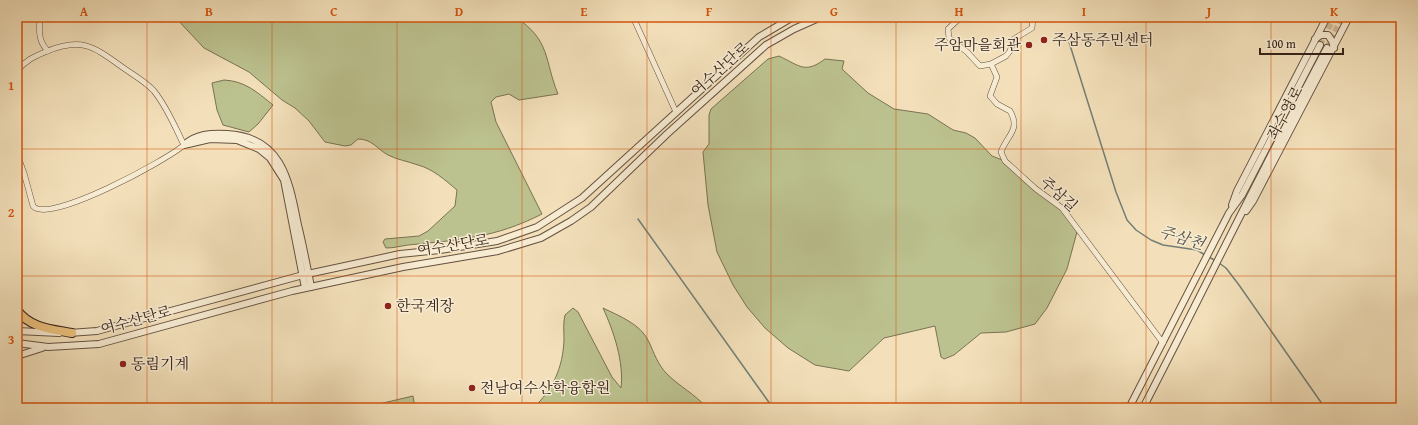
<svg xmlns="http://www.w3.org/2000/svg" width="1418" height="425" font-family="'Gentium Book Plus','Noto Serif KR',serif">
<rect width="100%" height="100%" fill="#f3e0ba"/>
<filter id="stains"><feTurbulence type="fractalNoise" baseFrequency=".005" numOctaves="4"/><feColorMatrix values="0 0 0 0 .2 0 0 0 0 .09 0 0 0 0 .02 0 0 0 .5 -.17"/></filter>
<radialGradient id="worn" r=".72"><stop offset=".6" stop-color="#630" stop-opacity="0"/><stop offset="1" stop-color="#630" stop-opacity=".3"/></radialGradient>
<g fill="#bcc28f" stroke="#797254">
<path d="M 175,17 L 515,17 C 551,40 544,60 558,94 L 519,100 L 509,94 L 496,97 L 491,102 L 496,122 L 542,214 C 495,238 459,240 408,245 C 401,246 394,248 386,248 L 383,242 L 385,239 L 419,236 L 428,231 L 455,206 L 457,190 C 445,180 433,169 418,165 C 407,161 398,160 388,155 C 377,149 372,139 358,139 L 351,145 L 345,146 L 325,142 L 309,121 L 295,108 L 282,100 L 249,72 L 204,48 Z"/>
<path d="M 779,56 C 800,66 805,74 825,59 L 844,61 L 842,69 L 868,93 L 894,109 L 928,114 L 953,130 L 966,133 L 975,138 L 992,156 L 1005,161 L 1062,208 L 1078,228 L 1067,269 L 1047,308 L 1035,324 L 1006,332 L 981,333 L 954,355 L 944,359 L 941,357 L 935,326 L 884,338 L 849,371 L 815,365 L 788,348 L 765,328 L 747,307 L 733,285 L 717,252 L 708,205 L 703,152 L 709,144 L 709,115 L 711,109 L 768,59 Z"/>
<path d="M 224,80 C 245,81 257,92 273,105 L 258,124 L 249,132 L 223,125 L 217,110 L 212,83 Z"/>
<path d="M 573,308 L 578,312 L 612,377 L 621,388 C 624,362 614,332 603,308 C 619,316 641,324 649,342 C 654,353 658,365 667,374 C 680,387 695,394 707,408 L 533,408 C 553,390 563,367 564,340 C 564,331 563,323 565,315 Z"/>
<polygon points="413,396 415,408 367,408 366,407"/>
</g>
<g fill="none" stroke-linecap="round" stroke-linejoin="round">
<g stroke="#737f75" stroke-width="1.5">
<polyline points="1069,42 1116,192 1127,220 1136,230 1151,240 1163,245 1197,250 1205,255"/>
<polyline points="638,219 773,408"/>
<polyline points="1209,257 1216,261"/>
<polyline points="1219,263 1226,268 1239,285 1325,408"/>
</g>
<g stroke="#cdba9a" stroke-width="6" stroke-dasharray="6 3" stroke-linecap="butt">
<polyline points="1320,45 1334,17"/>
<polyline points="1327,48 1342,17"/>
</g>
<defs>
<g id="minor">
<path d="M 40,17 C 39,31 38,41 48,51"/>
<polyline points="633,17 676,112"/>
<polyline points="961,17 948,29 949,38 967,52 980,66 991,64 1006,56 1010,51 1014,39 1032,28 1033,17"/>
<path d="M 991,64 L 997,77 L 990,96 L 997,104 L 1010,111 C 1021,130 1007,135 1001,152 L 1005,161 L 1036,189 L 1062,208 L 1163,343"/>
<path d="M 17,71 C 25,61 33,57 45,52 C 83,36 94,47 125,69 C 135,76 146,82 154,91 C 167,107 175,127 184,145 C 167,160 48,225 33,206 L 24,173 L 17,154"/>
</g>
<g id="tertiary">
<polyline points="1315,39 1321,35 1328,35 1332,41 1334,48"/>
<polyline points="1232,205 1237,191 1327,17"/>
<polyline points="1246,211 1253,201 1349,17"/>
<path d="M 305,288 L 284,180 L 270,158 L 259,149 L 237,140 L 210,139 L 184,145 C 196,134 211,133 227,134 C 282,137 289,180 298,225 C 303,245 307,266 311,287"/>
<polyline points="17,331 59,333"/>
<polyline points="69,333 97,331 303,275 400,254 440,250 497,241 537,227 582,198 759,37 793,17"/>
<polyline points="17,343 48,347 99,344 292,291 403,267 498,251 541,238 571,221 591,207 667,134 766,45 794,29 821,17"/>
<polyline points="17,356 42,348"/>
<polyline points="1129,408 1229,213 1242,195 1320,45"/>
<path d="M 1143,408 C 1205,288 1263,167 1327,48"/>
</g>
<path id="trunk" d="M 17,310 C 30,328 51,329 72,333"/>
</defs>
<use href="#minor" stroke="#655242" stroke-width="6"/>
<use href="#tertiary" stroke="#655242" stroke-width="8"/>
<use href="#trunk" stroke="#36231a" stroke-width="10"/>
<use href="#minor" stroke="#f7ebd2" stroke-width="5"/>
<use href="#tertiary" stroke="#f7ebd2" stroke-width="6"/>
<use href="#trunk" stroke="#eac07d" stroke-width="8"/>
</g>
<path fill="none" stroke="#d6540d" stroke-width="1" stroke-opacity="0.55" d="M 147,17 L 147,408M 272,17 L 272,408M 397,17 L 397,408M 522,17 L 522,408M 647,17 L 647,408M 771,17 L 771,408M 896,17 L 896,408M 1021,17 L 1021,408M 1146,17 L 1146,408M 1271,17 L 1271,408M 17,149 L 1401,149M 17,276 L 1401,276"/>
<g fill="#8f2418" stroke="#f7ebd2" stroke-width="1.5">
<circle cx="1044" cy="40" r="4"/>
<circle cx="1029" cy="45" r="4"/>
<circle cx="388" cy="306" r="4"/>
<circle cx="123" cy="364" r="4"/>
<circle cx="472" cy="388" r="4"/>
</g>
<g text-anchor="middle" stroke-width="3" stroke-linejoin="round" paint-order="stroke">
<g font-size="15" fill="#36231a" stroke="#f7ebd2" text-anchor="start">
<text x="1052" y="45">주삼동주민센터</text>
<text x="1021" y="50" text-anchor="end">주암마을회관</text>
<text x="396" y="311">한국계장</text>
<text x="131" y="369">동림기계</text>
<text x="480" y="393">전남여수산학융합원</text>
</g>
<g font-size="15" fill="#36231a" stroke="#f7ebd2">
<text transform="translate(720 69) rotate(-42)" y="5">여수산단로</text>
<text transform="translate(1285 113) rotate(-62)" y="5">좌수영로</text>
<text transform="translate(1059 194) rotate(42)" y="5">주삼길</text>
<text transform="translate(453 245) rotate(-9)" y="5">여수산단로</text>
<text transform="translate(136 320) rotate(-15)" y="5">여수산단로</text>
</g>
<g font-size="16" font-style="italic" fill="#545148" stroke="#f7ebd2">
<text transform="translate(1182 237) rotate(17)" y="6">주삼천</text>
</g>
</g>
<rect width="1418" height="425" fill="none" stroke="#f3e0ba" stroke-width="44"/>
<path d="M1260 48v6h83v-6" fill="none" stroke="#36231a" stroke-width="2"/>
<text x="1266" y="48" font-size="12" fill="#36231a" stroke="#f7ebd2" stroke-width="3" paint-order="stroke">100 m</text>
<rect x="22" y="22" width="1374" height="381" fill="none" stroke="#d6540d" stroke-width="1.5"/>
<g font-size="13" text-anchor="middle" font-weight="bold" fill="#d6540d">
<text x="84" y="16">A</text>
<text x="209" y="16">B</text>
<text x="334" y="16">C</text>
<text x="459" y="16">D</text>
<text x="584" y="16">E</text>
<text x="709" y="16">F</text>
<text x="834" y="16">G</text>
<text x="959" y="16">H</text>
<text x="1084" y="16">I</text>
<text x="1209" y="16">J</text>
<text x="1334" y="16">K</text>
<text x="11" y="90">1</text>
<text x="11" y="217">2</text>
<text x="11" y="344">3</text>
</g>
<rect width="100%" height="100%" filter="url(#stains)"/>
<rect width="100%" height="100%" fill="url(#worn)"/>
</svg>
